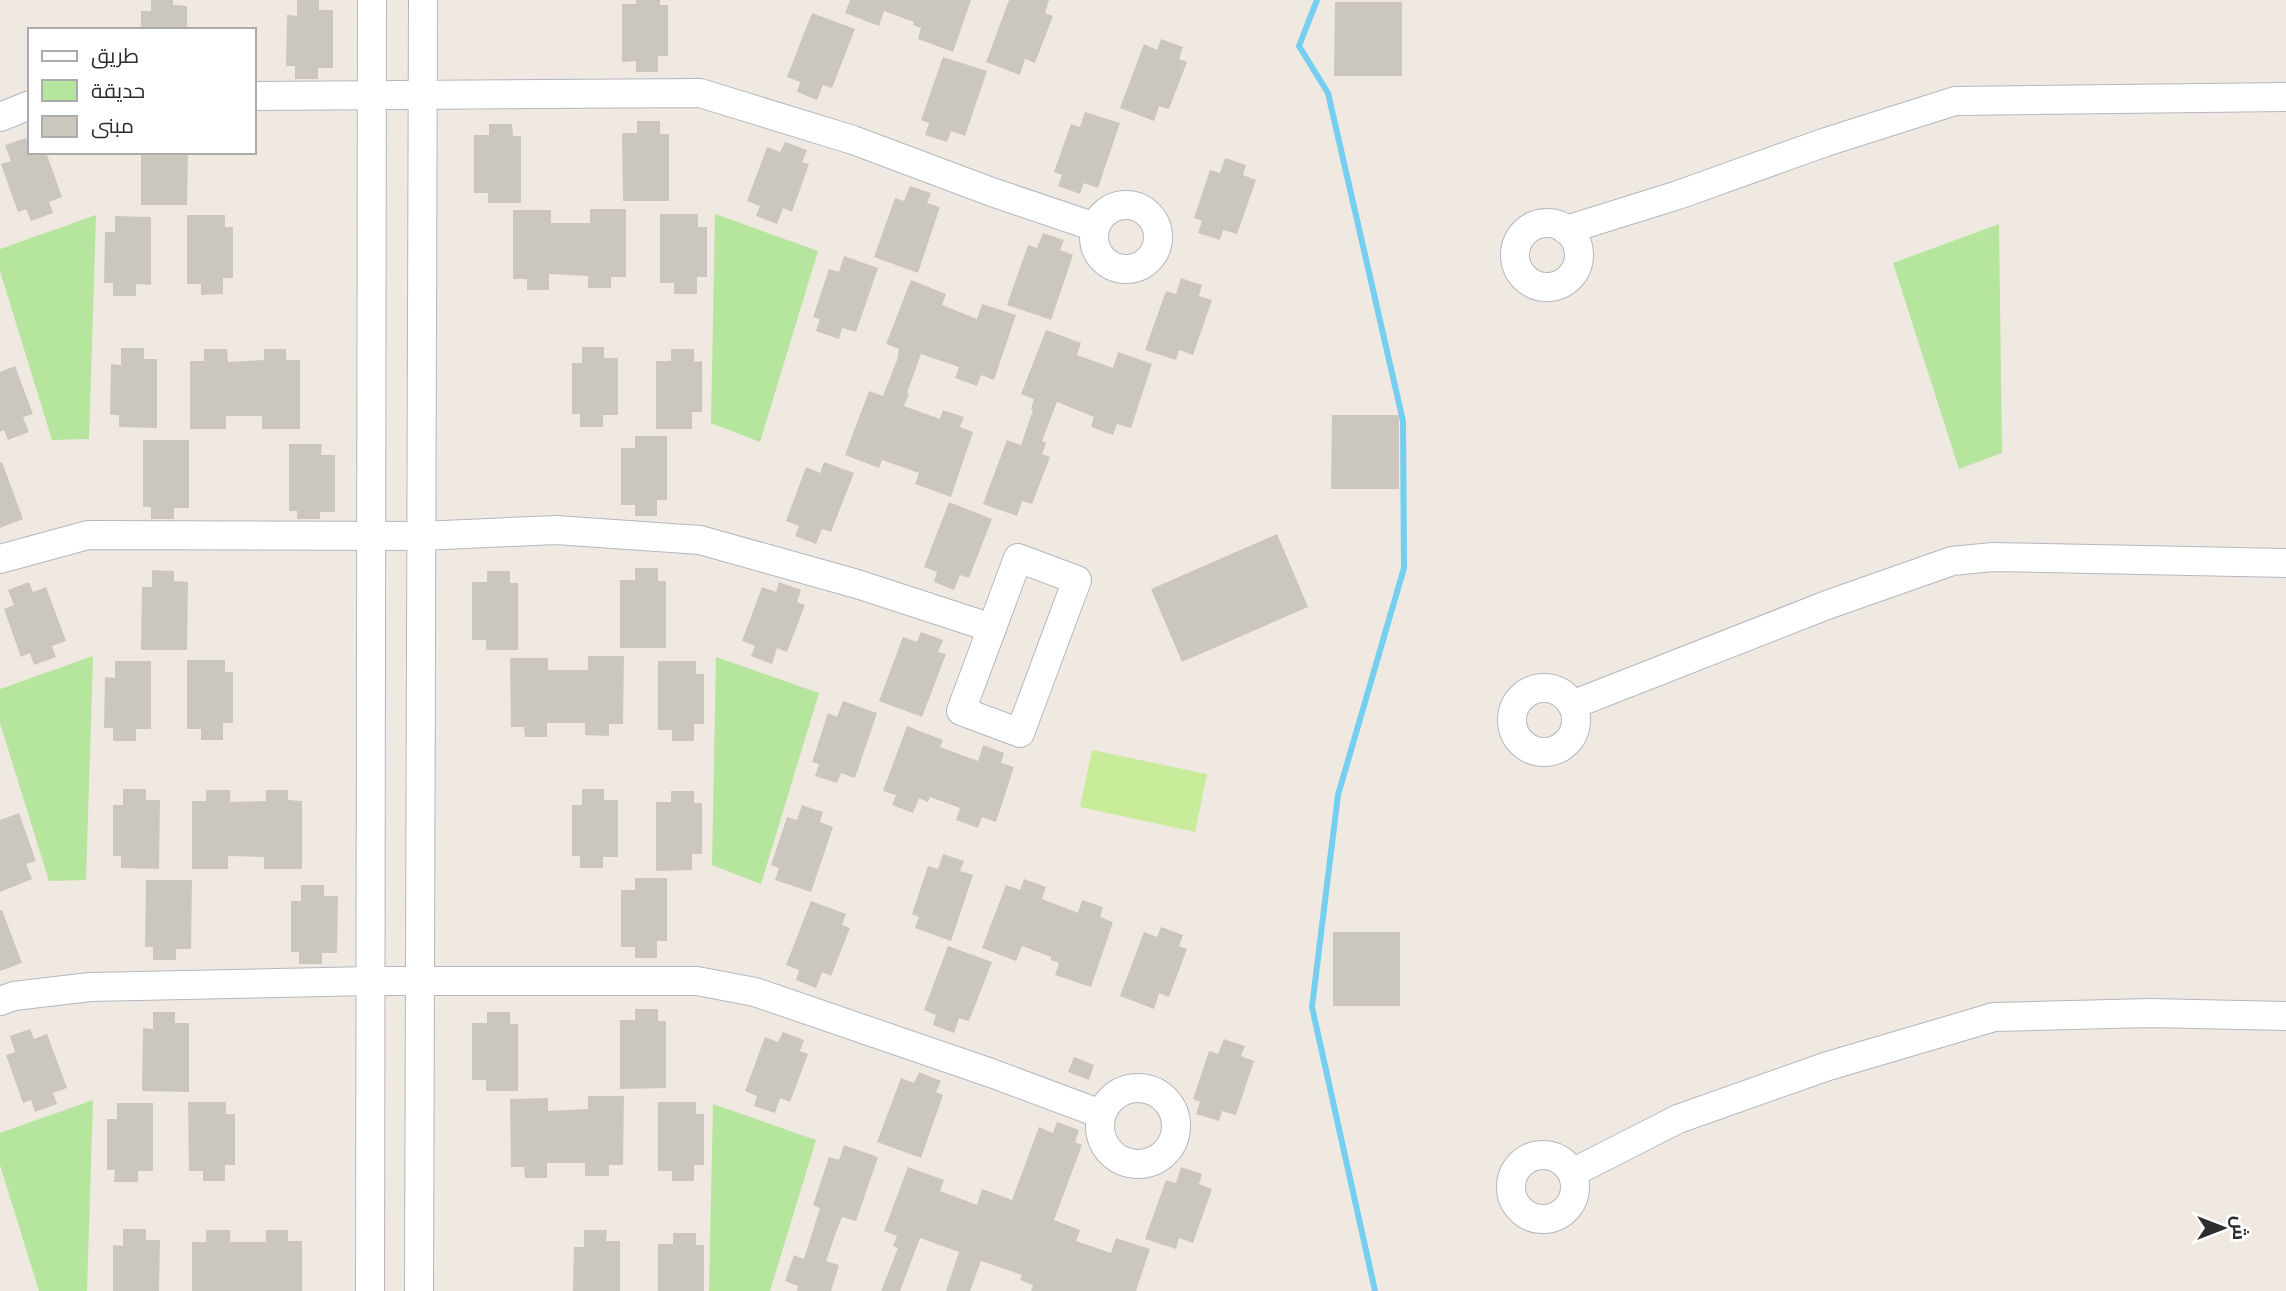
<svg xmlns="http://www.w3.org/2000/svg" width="2286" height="1291" font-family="Montserrat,Cairo,sans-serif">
<rect width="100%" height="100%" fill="#efe9e1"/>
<g fill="#b6e59e">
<polygon points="715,214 818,251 760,442 711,423"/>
<polygon points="96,215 89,439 52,440 0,271 0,249"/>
<polygon points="1999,224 2002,453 1959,469 1893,263"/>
<polygon points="93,656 86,880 49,881 0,723 0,689"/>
<polygon points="716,657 819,693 761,884 712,865"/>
<polygon points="93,1100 87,1291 39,1291 0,1165 0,1133"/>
<polygon points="713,1104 816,1140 770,1291 709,1291"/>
</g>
<polygon fill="#c9ec9a" points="1092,750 1207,774 1195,832 1080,807"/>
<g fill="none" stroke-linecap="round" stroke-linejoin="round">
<polyline stroke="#75cff0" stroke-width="6" points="1317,0 1299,46 1328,93 1403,421 1404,568 1338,795 1312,1007 1375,1291"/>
</g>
<g fill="#cbc7bf">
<polygon points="151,0 173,0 173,5 187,6 187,30 141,30 141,11 151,11"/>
<polygon points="297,0 319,0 319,10 333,10 333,68 318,68 318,79 295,79 295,66 286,66 287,15 297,16"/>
<polygon points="636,0 660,0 660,5 668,5 668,56 658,56 658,72 636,72 636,61 622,62 622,4 636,4"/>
<polygon points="850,0 971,0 953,52 918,39 921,28 913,25 914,22 884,11 879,26 845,13"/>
<polygon points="1009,0 1049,0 1045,13 1053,16 1035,63 1025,59 1020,75 986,62"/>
<polygon points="1335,2 1402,2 1402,76 1334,76"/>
<polygon points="812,13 855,29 832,88 823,85 817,100 797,92 800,82 787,77"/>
<polygon points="1161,39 1183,47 1179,59 1187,62 1169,109 1159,106 1154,121 1120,108 1144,44 1157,50"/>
<polygon points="943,57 987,71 965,136 951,131 947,142 925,135 929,123 921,120"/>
<polygon points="1085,112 1120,123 1098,188 1084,183 1080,194 1058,186 1062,175 1054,172 1071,124 1080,127"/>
<polygon points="637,121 660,121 660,134 669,134 669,201 623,201 622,133 637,133"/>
<polygon points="489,124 512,124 513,136 521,136 521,203 488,203 488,193 474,193 474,135 489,135"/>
<polygon points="26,138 30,152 46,152 62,197 49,202 53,213 31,221 26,209 18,212 1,164 11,161 5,145"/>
<polygon points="785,142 807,150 802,162 809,164 792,212 783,208 777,224 756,216 760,206 747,201 767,147 780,152"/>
<polygon points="141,152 188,152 187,205 141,205"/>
<polygon points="1225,158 1246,165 1243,175 1256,180 1237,234 1223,230 1220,240 1198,233 1202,221 1194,218 1210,170 1220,173"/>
<polygon points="910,186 931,193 927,203 940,207 918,273 874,257 895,198 904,201"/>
<polygon points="590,209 626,209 626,277 611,277 611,288 588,288 588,276 549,274 549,290 527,290 527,279 513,279 513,210 551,210 551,223 590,223"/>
<polygon points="660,214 698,214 698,227 707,227 707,277 697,277 697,294 674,294 674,283 660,283"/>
<polygon points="187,215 225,215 225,227 233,227 233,278 223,278 223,294 201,295 201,284 187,284"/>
<polygon points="115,216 151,217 151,285 136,284 136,296 113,296 113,283 104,283 105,232 115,232"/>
<polygon points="1043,233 1064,240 1060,250 1073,255 1051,320 1007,305 1028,245 1037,248"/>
<polygon points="844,256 878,268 856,332 842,328 839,339 816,331 820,319 813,317 829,269 839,272"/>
<polygon points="1181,278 1202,285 1199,296 1212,300 1193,355 1179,350 1176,360 1145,350 1166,291 1176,294"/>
<polygon points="911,280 946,294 942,305 977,319 982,304 1016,315 994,380 981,375 977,386 955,378 959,367 921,354 907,393 909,394 904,406 940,419 943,410 964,417 960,427 973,432 951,497 915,484 919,473 882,460 879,468 845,455 869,391 883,396 897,360 899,349 886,344"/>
<polygon points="1046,330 1081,343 1077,355 1113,368 1118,352 1152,364 1131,428 1117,424 1113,435 1091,427 1094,417 1057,402 1042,441 1046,443 1042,454 1050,457 1032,504 1022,501 1017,516 983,504 1007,440 1021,445 1033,410 1031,409 1034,399 1021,394"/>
<polygon points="582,347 604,347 604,358 618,358 618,415 603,415 603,427 580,427 580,414 572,414 572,363 582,363"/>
<polygon points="121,348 144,348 144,359 157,359 157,428 119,427 119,415 110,415 111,364 121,365"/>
<polygon points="204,349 227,349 228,362 264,360 264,349 286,349 286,360 300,360 300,429 262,429 262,416 226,416 226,429 190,429 190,361 204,361"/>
<polygon points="671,349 694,349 694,362 702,361 702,412 692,412 692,429 656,429 656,361 671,361"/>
<polygon points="15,366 33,414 23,417 29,432 8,440 4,430 0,432 0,372"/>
<polygon points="1332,415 1399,415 1399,489 1331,489"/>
<polygon points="635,436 667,436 667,500 657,500 657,516 635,516 635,505 621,505 621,448 635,448"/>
<polygon points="143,440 189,440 189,508 174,508 174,519 151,519 151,507 143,507"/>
<polygon points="289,444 322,444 321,455 335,455 335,512 320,512 320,519 297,519 297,511 289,511"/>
<polygon points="2,462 23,519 0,528 0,463"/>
<polygon points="824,462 854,473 831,532 822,529 816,544 795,536 799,526 786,521 806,467 820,473"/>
<polygon points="949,502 992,519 969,578 960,575 954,590 934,582 937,572 924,567"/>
<polygon points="1277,534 1308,607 1182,662 1151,589"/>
<polygon points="635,568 658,568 658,581 666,581 666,648 620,648 620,580 635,580"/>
<polygon points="152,570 174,571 174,581 188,582 187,650 141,650 142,587 152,587"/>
<polygon points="487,571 510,571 510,583 518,583 518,650 486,650 486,640 472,640 472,582 487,582"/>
<polygon points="29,582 33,592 46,587 66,641 52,646 56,657 34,665 30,653 21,657 4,609 14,605 8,590"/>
<polygon points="779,582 801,590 797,602 805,605 787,652 777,648 772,664 751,656 755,646 742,641 762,587 776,592"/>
<polygon points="921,632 943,640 938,652 946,654 922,717 879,701 903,637 917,642"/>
<polygon points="588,656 624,656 623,724 609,724 609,736 585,735 585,723 547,723 547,737 525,737 524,727 511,727 510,658 548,658 548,670 588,670"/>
<polygon points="187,660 225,660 225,672 233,672 233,723 223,723 223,740 201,740 201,729 187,729"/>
<polygon points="115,661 151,661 151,729 136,729 136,741 113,741 113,728 104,728 105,677 115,678"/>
<polygon points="658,661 696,661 696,674 704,674 704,724 694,724 694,741 672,741 672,730 658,730"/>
<polygon points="843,701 877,713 855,778 841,773 837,783 815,776 819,764 812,762 828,713 837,717"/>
<polygon points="907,726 943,740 940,747 978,761 983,745 1004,753 1001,763 1014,767 996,822 982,817 978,828 956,820 960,808 930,797 928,802 919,798 913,813 892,805 896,795 883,791"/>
<polygon points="123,789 146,789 146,800 160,800 159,869 121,868 121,856 113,856 113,805 123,805"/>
<polygon points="582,789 604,789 604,800 618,800 618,857 603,857 603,868 580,868 580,856 572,856 572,805 582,805"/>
<polygon points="206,790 230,790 230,802 266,801 266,790 288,790 288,800 302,801 302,869 264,869 264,857 228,856 228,869 192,869 192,801 206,801"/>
<polygon points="671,791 694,791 694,803 702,803 702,854 692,854 692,870 656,871 656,802 671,802"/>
<polygon points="802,805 823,812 820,822 833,827 811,892 775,880 779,868 771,865 787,817 797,820"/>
<polygon points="19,813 36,861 26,864 32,879 0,892 0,820"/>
<polygon points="943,854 964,861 960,871 973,875 951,941 915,928 919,917 912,914 928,866 938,869"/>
<polygon points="635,878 667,878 667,941 657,941 657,958 635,958 635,947 621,947 621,890 635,890"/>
<polygon points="1024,879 1046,887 1042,899 1078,913 1082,900 1103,907 1100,917 1113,922 1091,987 1055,975 1059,963 1051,960 1051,957 1022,946 1016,961 982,948 1006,885 1020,890"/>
<polygon points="146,880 192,880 191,949 176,949 176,960 153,960 153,947 145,947"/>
<polygon points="301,885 324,885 324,896 338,896 337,953 322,953 322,964 299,964 299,952 291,952 291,901 301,901"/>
<polygon points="811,901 846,914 842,925 850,928 831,976 822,972 816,988 796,980 799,970 786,965"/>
<polygon points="0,910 2,910 22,963 0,971"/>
<polygon points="1161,927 1183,935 1179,946 1187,949 1169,997 1159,993 1154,1009 1120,996 1144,932 1157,937"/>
<rect x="1333" y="932" width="67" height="74"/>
<polygon points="948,946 992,962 969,1021 959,1018 954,1033 933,1025 936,1015 924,1010"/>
<polygon points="635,1009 658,1009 658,1021 666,1021 666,1088 620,1089 620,1020 635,1020"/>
<polygon points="153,1012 175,1012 175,1023 189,1023 189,1092 142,1091 143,1028 153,1029"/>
<polygon points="487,1012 510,1012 510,1024 518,1024 518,1091 486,1091 486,1080 472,1080 472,1023 487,1023"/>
<polygon points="30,1029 34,1039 47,1034 67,1088 53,1093 57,1104 35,1112 31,1100 23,1103 6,1055 15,1052 10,1036"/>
<polygon points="783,1032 804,1040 800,1051 808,1054 790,1102 780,1098 775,1113 754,1106 757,1096 745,1091 765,1037 778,1042"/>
<polygon points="1224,1039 1245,1046 1241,1056 1254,1061 1236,1115 1222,1111 1219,1121 1196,1114 1200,1102 1193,1099 1209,1051 1218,1054"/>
<polygon points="1074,1057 1094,1065 1089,1080 1068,1072"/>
<polygon points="919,1072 941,1081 936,1092 943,1095 921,1158 877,1142 901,1078 914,1083"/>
<polygon points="588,1096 624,1096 623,1165 609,1165 609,1176 585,1176 585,1163 547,1163 547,1178 525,1178 524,1167 511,1167 510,1099 548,1098 548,1111 588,1109"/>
<polygon points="188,1102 226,1102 226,1114 235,1114 235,1165 225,1165 225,1181 203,1181 203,1171 189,1171"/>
<polygon points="658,1102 696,1102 696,1114 704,1114 704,1165 694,1165 694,1181 672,1181 672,1171 658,1171"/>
<polygon points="117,1103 153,1103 153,1171 138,1171 138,1182 114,1182 115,1170 107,1170 107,1119 117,1119"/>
<polygon points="1057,1122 1079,1130 1075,1142 1082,1145 1054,1220 1080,1230 1076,1241 1111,1253 1116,1238 1150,1249 1136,1291 1031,1291 1033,1285 1020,1280 1022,1275 981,1261 970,1291 946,1291 959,1252 920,1238 900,1291 881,1291 898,1248 893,1246 897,1236 884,1231 908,1167 944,1180 940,1191 977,1205 982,1189 1012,1200 1039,1127 1053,1133"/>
<polygon points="844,1145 878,1157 856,1221 842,1217 838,1227 826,1261 839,1265 831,1291 797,1291 798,1286 785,1281 794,1255 804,1259 820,1208 813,1205 829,1157 839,1160"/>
<polygon points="1181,1167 1202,1174 1199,1184 1212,1189 1193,1243 1179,1238 1176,1249 1145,1239 1166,1180 1176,1183"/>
<polygon points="123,1229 146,1229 146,1240 160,1240 159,1291 113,1291 113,1245 123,1246"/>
<polygon points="206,1230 230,1230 230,1242 266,1242 266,1230 288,1230 288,1241 302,1241 302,1291 192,1291 192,1242 206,1242"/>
<polygon points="584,1230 607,1230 606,1241 620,1241 620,1291 573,1291 574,1247 584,1247"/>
<polygon points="673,1233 696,1233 696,1245 704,1245 704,1291 658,1291 658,1244 673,1244"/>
</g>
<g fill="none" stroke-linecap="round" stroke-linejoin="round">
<defs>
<g id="minor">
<polyline points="254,96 700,93 853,140 989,191 1095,227"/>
<polyline points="0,117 30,105"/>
<circle cx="1126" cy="237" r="32"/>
<circle cx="1547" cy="255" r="32"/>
<polyline points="1566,230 1678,195 1826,142 1955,101 2286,97"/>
<polygon points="1018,558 1077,580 1020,733 961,711"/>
<polyline points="0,559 88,535 421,536 556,530 700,540 857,584 992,628"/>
<circle cx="1544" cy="720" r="32"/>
<polyline points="1572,705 1827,605 1952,561 1993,557 2286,563"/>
<polyline points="0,1001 14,996 90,987 370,981 697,981 755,992 991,1073 1101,1114"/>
<circle cx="1138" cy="1126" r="38"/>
<circle cx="1543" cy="1187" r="32"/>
<polyline points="1572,1173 1678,1119 1828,1066 1994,1017 2150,1013 2286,1016"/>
<polyline points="370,1291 372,0"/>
<polyline points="419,1291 423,0"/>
</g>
</defs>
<use href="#minor" stroke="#b4b7c1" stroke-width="30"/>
<use href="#minor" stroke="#fff" stroke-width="28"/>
</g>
<rect x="28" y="28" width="228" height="126" fill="#ffffff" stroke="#ababab" stroke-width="2"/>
<rect x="42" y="51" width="35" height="10" fill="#ffffff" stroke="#ababab" stroke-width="2"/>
<text x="91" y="63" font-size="21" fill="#2e2e2e">طريق</text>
<rect x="42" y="80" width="35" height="21" fill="#b6e59e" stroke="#ababab" stroke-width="2"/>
<text x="91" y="98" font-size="21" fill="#2e2e2e">حديقة</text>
<rect x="42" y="116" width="35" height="21" fill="#cbc7bf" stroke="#ababab" stroke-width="2"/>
<text x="91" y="133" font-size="21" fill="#2e2e2e">مبنى</text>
<g transform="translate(2223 1228) rotate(90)" stroke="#ffffff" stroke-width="5" paint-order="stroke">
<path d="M0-5L12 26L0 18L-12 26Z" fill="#2e2e2e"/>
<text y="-10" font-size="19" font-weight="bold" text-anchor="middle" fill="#2e2e2e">ش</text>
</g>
</svg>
